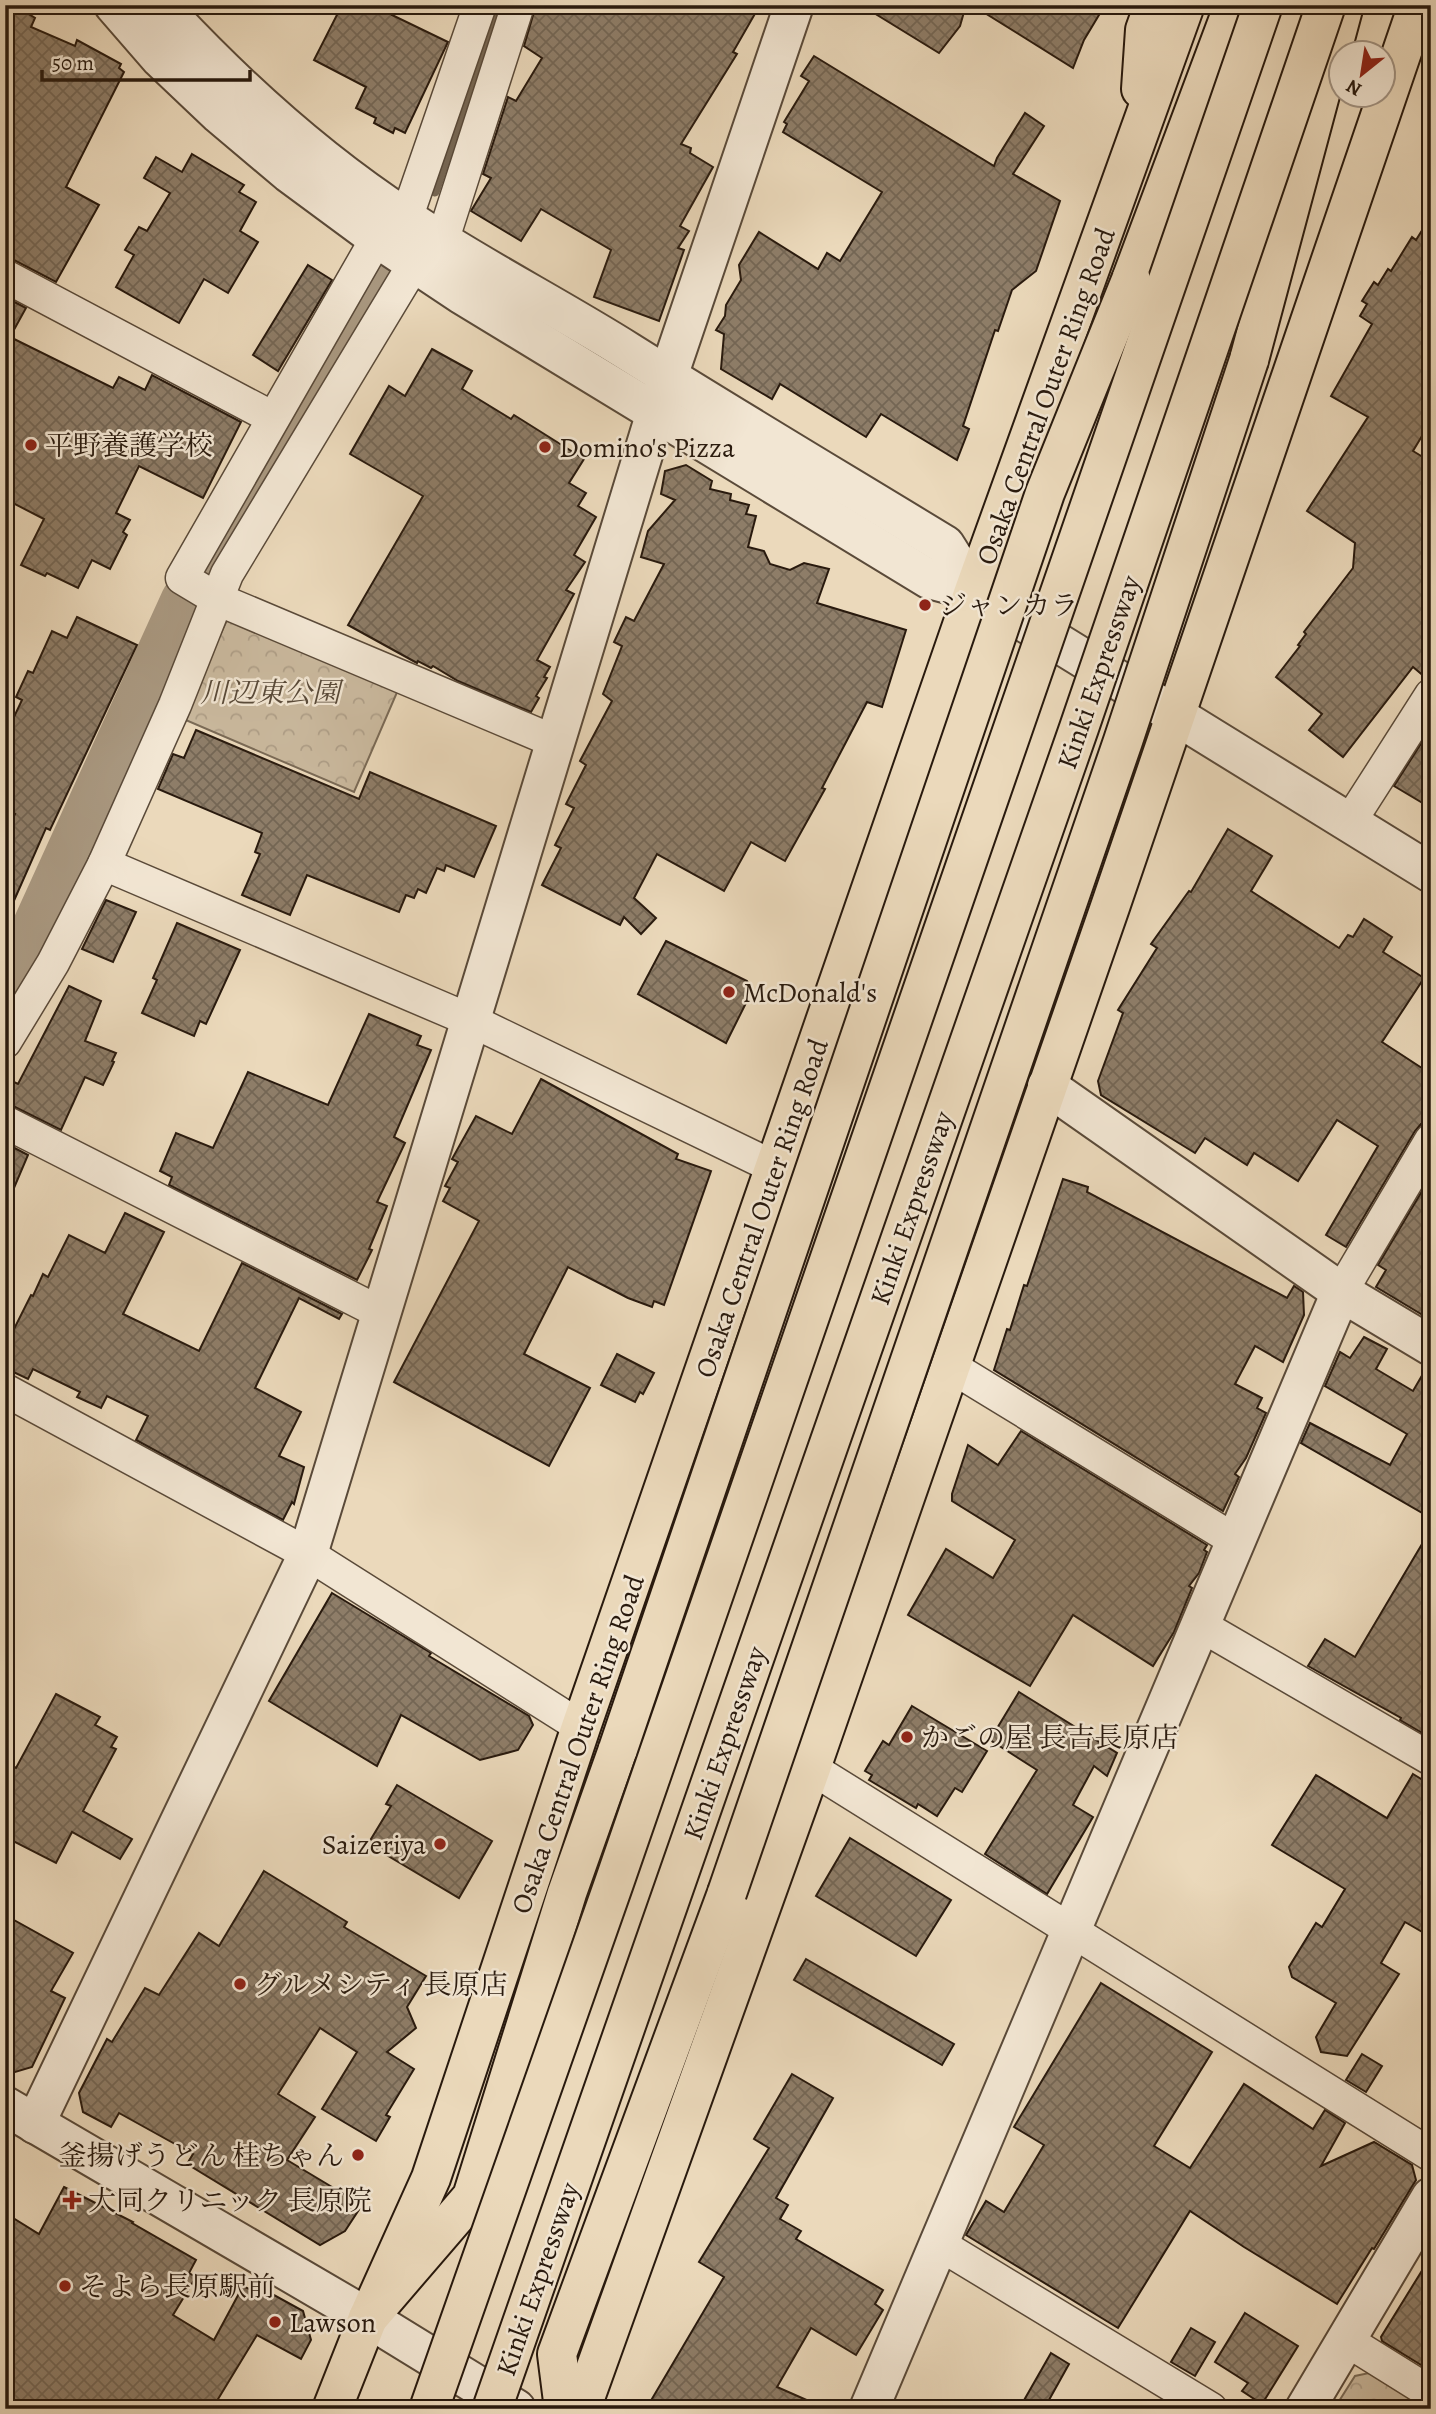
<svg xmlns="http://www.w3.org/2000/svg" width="1436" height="2414" font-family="Alegreya,'Noto Serif JP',serif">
<defs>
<pattern id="forest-crowns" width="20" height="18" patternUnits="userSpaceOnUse" patternTransform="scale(1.75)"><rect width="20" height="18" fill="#cab99e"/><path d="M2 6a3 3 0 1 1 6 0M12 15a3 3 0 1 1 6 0" fill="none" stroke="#ae9e87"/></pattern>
<pattern id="building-cross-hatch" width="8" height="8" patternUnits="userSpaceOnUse" patternTransform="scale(1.75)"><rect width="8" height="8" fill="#8e7d68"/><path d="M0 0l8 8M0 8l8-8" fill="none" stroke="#746654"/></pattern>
</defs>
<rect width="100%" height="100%" fill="#ebd9bb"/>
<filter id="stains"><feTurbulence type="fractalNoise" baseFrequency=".00286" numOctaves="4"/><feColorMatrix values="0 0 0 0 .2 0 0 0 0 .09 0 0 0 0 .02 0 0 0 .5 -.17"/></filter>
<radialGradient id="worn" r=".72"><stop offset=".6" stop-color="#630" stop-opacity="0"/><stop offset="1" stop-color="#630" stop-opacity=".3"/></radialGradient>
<g fill="url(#forest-crowns)" stroke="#7a6a56" stroke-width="2">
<polygon points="228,618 401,683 354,792 181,718"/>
<polygon points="1369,2373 1427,2409 1334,2409 1355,2376"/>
</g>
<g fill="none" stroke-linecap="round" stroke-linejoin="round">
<polyline stroke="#766652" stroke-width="9" points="435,192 499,5"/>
<g stroke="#a99880" stroke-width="51">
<polyline points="207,566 384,277"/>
<polyline points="5,989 24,957 186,601"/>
</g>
</g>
<g fill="url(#building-cross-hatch)" stroke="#291a0e" stroke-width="2">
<polygon points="5,5 14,5 35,18 31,27 75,46 77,40 121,64 119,68 124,72 66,187 99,205 56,282 14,260 5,258"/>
<polygon points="342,5 397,5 392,15 448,42 405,133 395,128 393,133 374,123 376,118 356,108 366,87 314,60"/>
<polygon points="536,5 760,5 733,52 737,54 681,144 691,148 690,153 713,167 680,226 689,231 678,248 684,250 659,321 594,297 611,250 541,209 521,241 471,211 491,178 483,174 508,97 516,101 542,58 524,46"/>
<polygon points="861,5 966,5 960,26 939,53"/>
<polygon points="972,5 1105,5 1084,40 1073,68"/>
<polygon points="814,56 994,166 997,158 1025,113 1044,126 1013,174 1060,201 1036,271 1012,290 998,331 995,330 963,426 969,429 957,460 881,414 866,437 780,384 772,399 721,369 724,334 716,330 725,316 726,305 741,280 739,265 759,232 818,269 827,253 840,261 882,192 783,132 787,124 784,122 809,81 801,76"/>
<polygon points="192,154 244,185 239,192 256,202 240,231 258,242 228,293 204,279 179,323 116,287 134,255 125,250 139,227 147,231 170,193 144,178 156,157 182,172"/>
<polygon points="1431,216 1431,421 1413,451 1431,462 1431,559 1422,574 1431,579 1431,677 1426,678 1413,667 1343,757 1309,730 1322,714 1276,677 1300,646 1298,645 1306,634 1304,632 1353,568 1355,543 1307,511 1368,417 1331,396 1372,324 1360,316 1367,304 1362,301 1374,282 1378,285 1388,269 1391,271 1412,237 1416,240"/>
<polygon points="308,265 332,280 278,371 253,355"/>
<polygon points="5,297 26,308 10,337 113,388 119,377 145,390 152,375 241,422 203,498 139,466 116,513 130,520 123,532 127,535 110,569 92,560 78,588 47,573 45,576 21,565 44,519 5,499"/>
<polygon points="432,349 472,371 462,389 511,419 514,415 584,459 569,483 586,493 578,506 596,517 574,555 585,562 566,590 574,594 537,660 550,667 544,677 547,678 536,696 539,698 531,712 458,681 433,666 431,668 418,661 417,663 348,625 423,496 350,454 389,386 405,396"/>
<polygon points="686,465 712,481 710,489 731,494 730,500 749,505 746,514 756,516 748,547 764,551 770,564 790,570 804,563 829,569 817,603 906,630 882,707 867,702 822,788 825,789 785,861 751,842 724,891 657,854 634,898 656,918 641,934 624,917 620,925 542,885 561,848 555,845 574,808 566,804 586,765 580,761 612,701 603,694 622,646 614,642 626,617 634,621 664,564 641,557 648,531 675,500 661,494 665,471"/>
<polygon points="77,617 137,645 50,830 46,828 5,921 5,836 15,814 5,809 5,736 22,700 16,697 28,671 33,673 52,631 67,638"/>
<polygon points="196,730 359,799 370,772 496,826 474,877 446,865 444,871 437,868 426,893 418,889 414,898 406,895 399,912 307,875 290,915 242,895 260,854 255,852 262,833 158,789 173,754 184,758"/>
<polygon points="1422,742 1431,748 1431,808 1394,786"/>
<polygon points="1228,829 1272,856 1251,891 1339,948 1348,935 1353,937 1364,919 1392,937 1383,952 1424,978 1382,1042 1431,1074 1431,1122 1421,1124 1415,1131 1346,1247 1326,1235 1378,1146 1337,1120 1298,1181 1254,1153 1247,1165 1205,1138 1195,1153 1101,1095 1098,1081 1123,1013 1118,1010 1157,948 1151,944 1189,891 1191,892"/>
<polygon points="106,900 136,912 113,962 82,949"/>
<polygon points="177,923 240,950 206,1024 200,1021 194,1036 142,1013 157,980 153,978"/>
<polygon points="666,941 747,981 752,991 726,1043 638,994"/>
<polygon points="69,986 101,1001 85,1041 116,1053 112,1061 114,1062 103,1085 85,1077 61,1130 13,1106 5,1104 5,1095 12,1081 18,1084"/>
<polygon points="369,1014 421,1036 417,1045 431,1050 394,1137 405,1143 377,1202 387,1206 369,1249 372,1250 357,1280 169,1185 172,1177 160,1171 176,1133 213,1148 248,1072 328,1105"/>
<polygon points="541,1079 678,1154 676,1159 711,1171 664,1305 654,1301 652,1307 628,1298 568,1267 524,1354 590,1388 549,1466 394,1382 479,1221 443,1201 450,1188 445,1186 458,1162 452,1159 476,1116 512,1134"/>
<polygon points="5,1143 28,1155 5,1209"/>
<polygon points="1431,1176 1431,1320 1376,1287 1386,1270 1378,1265"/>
<polygon points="1063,1179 1088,1187 1087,1192 1287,1298 1294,1286 1303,1292 1304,1315 1283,1362 1255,1346 1235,1384 1262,1398 1257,1408 1266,1413 1246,1458 1235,1474 1239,1477 1223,1511 994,1370 1007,1329 1010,1330 1024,1285 1027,1286"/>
<polygon points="125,1213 164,1232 123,1314 199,1351 242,1263 342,1314 339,1319 299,1298 255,1388 301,1412 279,1456 304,1467 294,1504 292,1502 283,1520 136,1440 148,1416 107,1396 101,1408 77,1397 80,1392 33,1369 28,1379 5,1368 5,1347 31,1295 33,1296 43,1274 48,1277 69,1235 105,1253"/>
<polygon points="1364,1337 1387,1349 1376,1369 1413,1391 1427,1367 1431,1368 1431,1518 1301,1443 1310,1423 1390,1465 1407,1434 1325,1386 1340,1352 1350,1358"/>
<polygon points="617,1354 654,1373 643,1394 640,1392 635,1402 601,1385"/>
<polygon points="1021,1431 1207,1545 1204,1550 1207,1552 1199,1573 1189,1586 1192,1588 1174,1632 1153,1666 1073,1615 1030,1686 908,1615 946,1549 993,1578 1015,1540 952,1501 952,1494 968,1445 998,1465"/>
<polygon points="1431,1529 1431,1723 1424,1734 1400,1720 1401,1718 1308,1666 1325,1639 1355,1657"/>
<polygon points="332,1593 431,1653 429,1656 529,1716 533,1725 518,1750 480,1760 401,1715 377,1766 269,1701"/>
<polygon points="1019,1692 1117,1753 1107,1776 1094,1766 1073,1805 1093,1817 1047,1894 985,1854 1037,1770 990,1740"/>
<polygon points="56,1694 100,1717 95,1725 117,1737 111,1747 116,1749 83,1811 132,1839 120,1859 72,1832 56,1863 5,1837 5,1762 16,1768"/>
<polygon points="912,1706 987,1751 962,1792 955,1788 937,1816 918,1804 916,1808 869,1780 872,1775 865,1771 883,1741 889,1745"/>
<polygon points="1413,1774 1431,1785 1431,1937 1405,1922 1381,1963 1399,1974 1347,2056 1321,2052 1316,2037 1336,2003 1292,1977 1289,1967 1316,1923 1322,1927 1345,1889 1272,1845 1316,1775 1387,1818"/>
<polygon points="397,1785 492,1841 459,1898 368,1844 391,1806 386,1804"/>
<polygon points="850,1838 951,1900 916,1956 816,1896"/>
<polygon points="264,1871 347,1922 344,1927 426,1976 407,2007 416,2028 387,2052 414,2069 386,2115 390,2117 376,2141 322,2109 357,2052 320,2028 278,2094 315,2117 287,2160 362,2205 345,2231 320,2245 187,2164 193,2154 119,2113 111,2127 83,2112 79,2093 107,2039 112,2042 145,1988 159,1995 199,1933 219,1946"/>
<polygon points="5,1915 73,1953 51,1991 65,1998 32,2067 5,2075"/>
<polygon points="806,1959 954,2044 942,2065 794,1980"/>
<polygon points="1101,1983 1212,2052 1154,2146 1190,2168 1244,2084 1313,2129 1325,2110 1345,2123 1321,2166 1374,2142 1412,2165 1416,2180 1374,2249 1372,2248 1337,2304 1244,2247 1190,2211 1118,2328 966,2235 986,2201 1004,2212 1044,2145 1014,2127"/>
<polygon points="1362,2054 1382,2066 1366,2092 1346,2080"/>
<polygon points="792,2074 833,2098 776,2198 788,2205 780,2219 801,2231 796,2239 883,2290 875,2304 883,2310 856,2355 811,2328 777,2387 827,2409 646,2409 724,2277 699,2262 769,2148 754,2139"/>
<polygon points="64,2187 133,2222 132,2223 196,2260 189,2273 196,2277 173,2315 214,2340 243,2286 251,2290 254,2284 303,2311 311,2340 301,2359 257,2335 212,2409 5,2409 5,2213 39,2234"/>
<polygon points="1431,2256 1431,2371 1382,2341 1381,2337"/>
<polygon points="1245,2313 1298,2346 1262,2404 1242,2391 1248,2383 1215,2362"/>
<polygon points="1191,2328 1215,2342 1195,2376 1171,2362"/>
<polygon points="1051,2353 1069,2364 1044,2409 1019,2409"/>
</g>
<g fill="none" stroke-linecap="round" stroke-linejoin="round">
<defs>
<g id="minor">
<polyline points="406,219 480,5"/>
<polyline points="377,238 182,578 217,599 556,742"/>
<polyline points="442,242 518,5"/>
<polyline points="5,276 273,418"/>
<polyline points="1349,823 1431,695"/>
<polyline points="104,864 470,1020 776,1168"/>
<polyline points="5,1042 53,963 104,864 175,705 227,574 414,264"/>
<polyline points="5,1122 381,1313"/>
<polyline points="1341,1292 1431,1140"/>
<polyline points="950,1366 1236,1541"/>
<polyline points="5,1390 308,1554 581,1727"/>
<polyline points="1200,1625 1431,1759"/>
<polyline points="811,1768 1431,2155"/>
<polyline points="939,2244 1211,2409"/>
<polyline points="1346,2340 1431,2393"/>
</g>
<g id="tertiary">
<polyline points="114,5 160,58 219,114 289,173 377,238 461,294 929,579 974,591 1431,873"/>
<path d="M 160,5 C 234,85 315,159 407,219 C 479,267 556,306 629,352 C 734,418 840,481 945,545 L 974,591"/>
<polyline points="1047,1086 1341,1292 1431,1346"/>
<polyline points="5,2106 368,2318 516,2409"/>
<polyline points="35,2124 308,1554 656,412 794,5"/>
<polyline points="869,2409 1341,1292"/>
<polyline points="1305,2409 1431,2197"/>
</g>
<g id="primary">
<polyline points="1141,89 1145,30 1154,5"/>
<polyline points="332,2409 368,2318 431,2178 581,1727 974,591 1185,5"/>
<polyline points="581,2409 811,1768 1110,907 1418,5"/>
</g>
<g id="motorway">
<polyline points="1131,280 1234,5"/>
<polyline points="1249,360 1344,5"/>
<polyline points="368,2318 472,2197 567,1893 618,1749"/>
<polyline points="564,2409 557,2354 727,1893"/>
</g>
</defs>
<use href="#minor" stroke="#5a4a39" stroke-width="35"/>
<use href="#tertiary" stroke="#5a4a39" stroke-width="42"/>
<use href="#primary" stroke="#291a0e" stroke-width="42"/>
<use href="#motorway" stroke="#291a0e" stroke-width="42"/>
<use href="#minor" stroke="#f2e6d3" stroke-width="32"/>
<use href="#tertiary" stroke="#f2e6d3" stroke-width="38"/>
<use href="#primary" stroke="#ebd9bb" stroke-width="38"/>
<use href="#motorway" stroke="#ebd9bb" stroke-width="38"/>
<defs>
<g id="motorway-bridge">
<polyline points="618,1749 1045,493 1131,280"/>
<polyline points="727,1893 1123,741 1249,360"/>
<polyline points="429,2409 614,1883 1263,5"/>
<polyline points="492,2409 1079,728 1326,5"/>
</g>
</defs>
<use href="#motorway-bridge" stroke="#291a0e" stroke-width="42" stroke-linecap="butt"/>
<use href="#motorway-bridge" stroke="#ebd9bb" stroke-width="38"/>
</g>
<g fill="#8f2418" stroke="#f2e6d3" stroke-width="2.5">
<circle cx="31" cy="445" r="7"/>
<circle cx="545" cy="447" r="7"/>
<circle cx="925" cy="605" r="7"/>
<circle cx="729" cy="992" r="7"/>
<circle cx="907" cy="1737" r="7"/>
<circle cx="440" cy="1844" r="7"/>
<circle cx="240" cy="1984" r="7"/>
<circle cx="358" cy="2155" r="7"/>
<path d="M68.5 2189.5h7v7h7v7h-7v7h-7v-7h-7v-7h7z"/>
<circle cx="65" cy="2286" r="7"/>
<circle cx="275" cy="2322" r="7"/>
</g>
<g text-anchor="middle" stroke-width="5" stroke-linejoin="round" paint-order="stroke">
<g font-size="28" fill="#291a0e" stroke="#f2e6d3">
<text transform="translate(1045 396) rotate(-70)" y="10">Osaka Central Outer Ring Road</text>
<text transform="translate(1098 672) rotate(-71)" y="10">Kinki Expressway</text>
<text transform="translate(761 1208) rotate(-71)" y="10">Osaka Central Outer Ring Road</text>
<text transform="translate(911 1208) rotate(-71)" y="10">Kinki Expressway</text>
<text transform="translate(724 1743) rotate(-71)" y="10">Kinki Expressway</text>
<text transform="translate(577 1744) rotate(-71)" y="10">Osaka Central Outer Ring Road</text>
<text transform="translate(537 2279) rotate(-71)" y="10">Kinki Expressway</text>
</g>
<g font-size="28" fill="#291a0e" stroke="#f2e6d3" text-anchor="start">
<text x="45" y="455">平野養護学校</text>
<text x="559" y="457">Domino's Pizza</text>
<text x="939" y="615">ジャンカラ</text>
<text x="743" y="1002">McDonald's</text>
<text x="921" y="1747">かごの屋 長吉長原店</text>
<text x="426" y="1854" text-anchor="end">Saizeriya</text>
<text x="254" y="1994">グルメシティ 長原店</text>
<text x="344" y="2165" text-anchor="end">釜揚げうどん 桂ちゃん</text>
<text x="88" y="2210">大同クリニック 長原院</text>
<text x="79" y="2296">そよら長原駅前</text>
<text x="289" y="2332">Lawson</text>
</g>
<g font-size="28" font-style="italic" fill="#594a39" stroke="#f2e6d3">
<text x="270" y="702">川辺東公園</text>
</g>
</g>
<rect width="1436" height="2414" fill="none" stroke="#ebd9bb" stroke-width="28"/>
<rect x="7" y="7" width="1422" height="2400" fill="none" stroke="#291a0e" stroke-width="3.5"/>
<rect x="14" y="14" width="1408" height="2386" fill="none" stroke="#291a0e" stroke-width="2"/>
<g transform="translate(1362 74) rotate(210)"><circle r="33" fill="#f2e6d3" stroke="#a29484" stroke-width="2"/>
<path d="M0-5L12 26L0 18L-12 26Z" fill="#8f2418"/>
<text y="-10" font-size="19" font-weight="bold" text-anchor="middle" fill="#291a0e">N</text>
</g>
<path d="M42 70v10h208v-10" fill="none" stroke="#291a0e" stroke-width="3.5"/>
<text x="52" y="70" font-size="21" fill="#291a0e" stroke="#f2e6d3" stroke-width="5" paint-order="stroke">50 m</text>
<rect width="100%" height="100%" filter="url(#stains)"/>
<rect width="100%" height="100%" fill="url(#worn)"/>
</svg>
